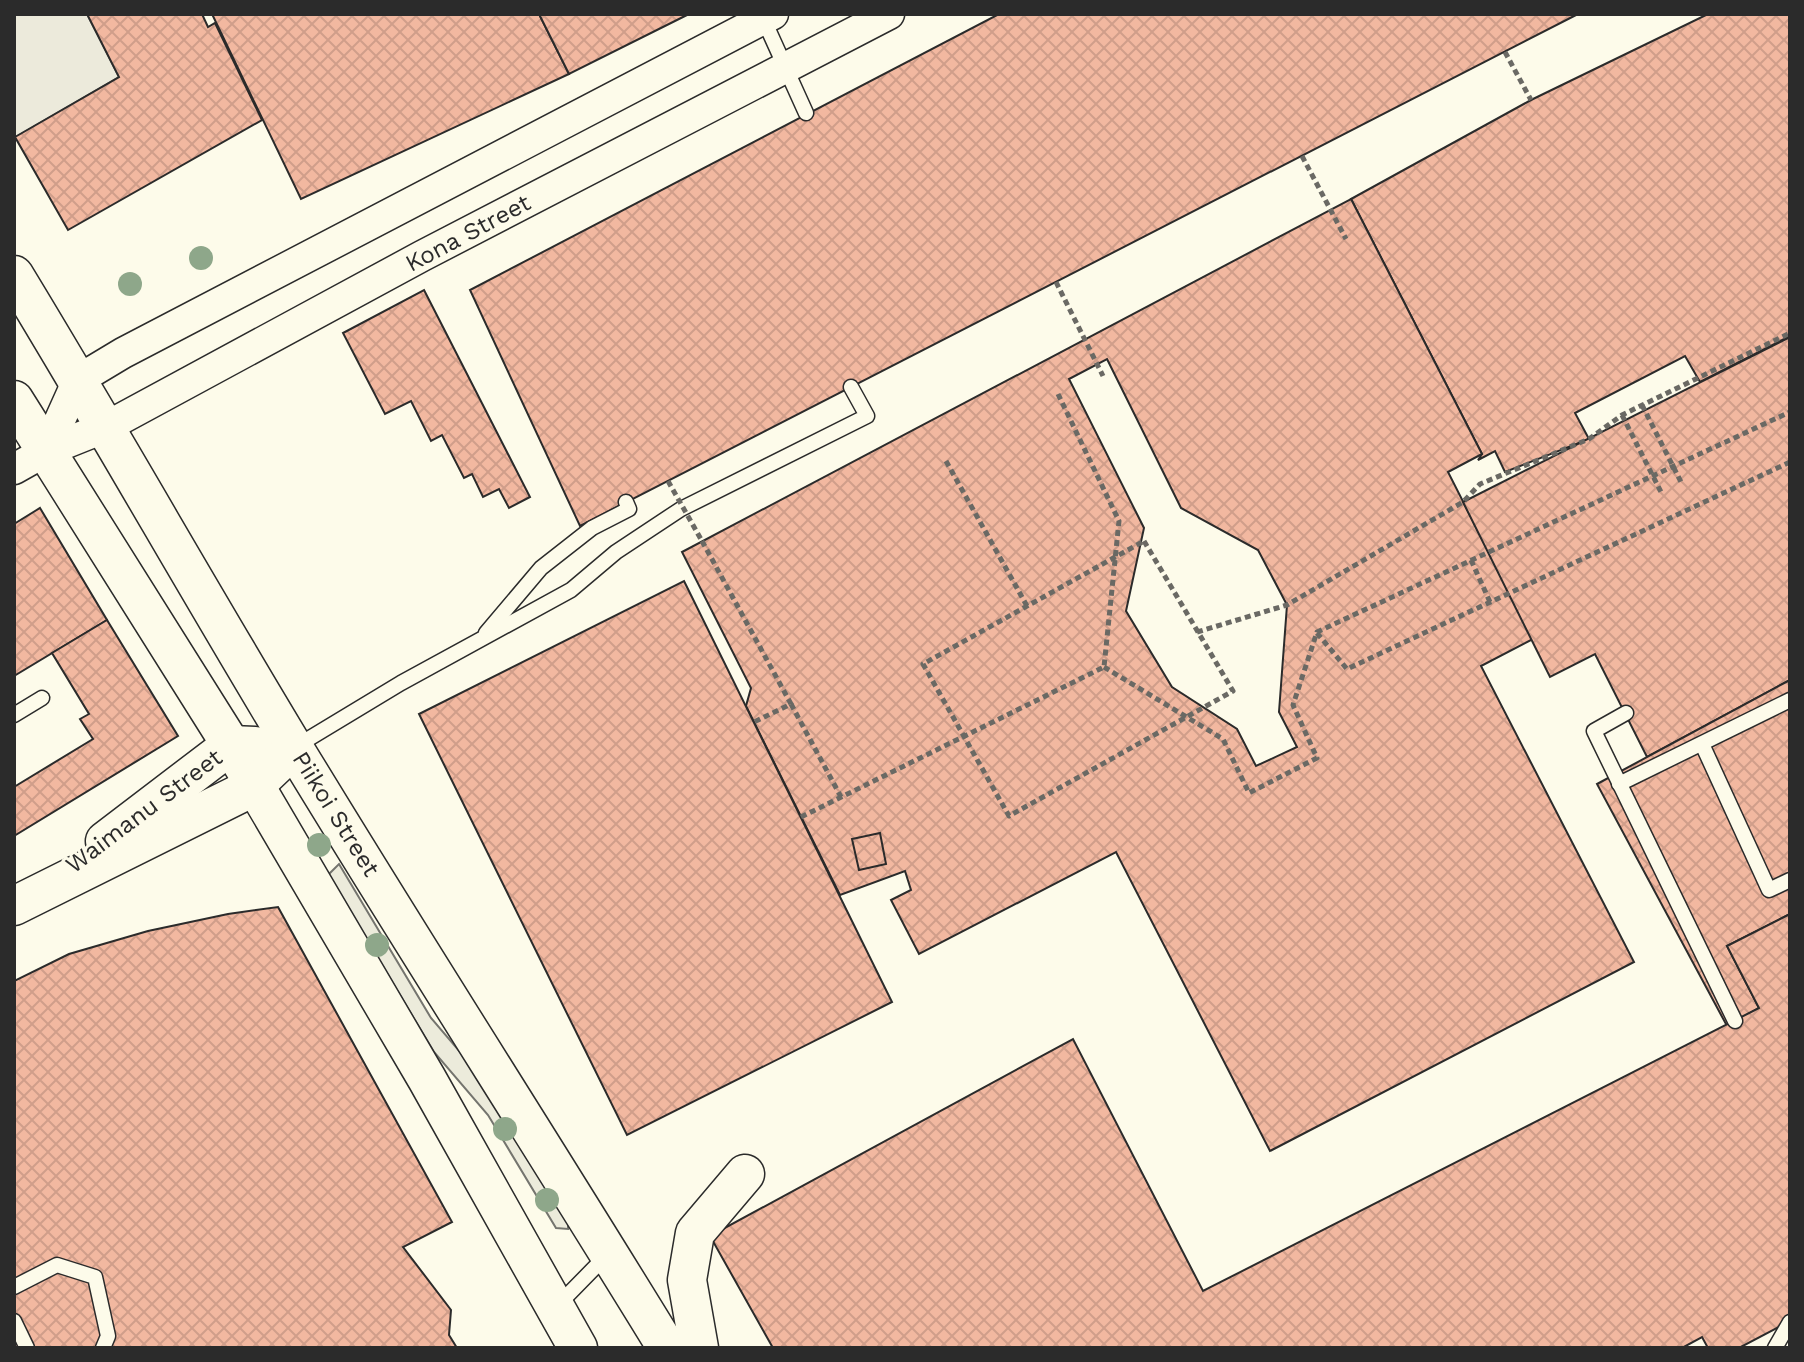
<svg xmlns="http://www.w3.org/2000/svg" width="1804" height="1362" font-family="'Work Sans',sans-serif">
<defs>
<pattern id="building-cross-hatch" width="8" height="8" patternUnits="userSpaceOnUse" patternTransform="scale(2)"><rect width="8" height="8" fill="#f2b8a0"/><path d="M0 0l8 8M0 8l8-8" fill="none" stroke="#d09e8a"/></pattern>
</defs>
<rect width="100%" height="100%" fill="#fdfbea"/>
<polygon fill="#ecebdb" stroke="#74746e" stroke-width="2" points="339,864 431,1018 461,1053 568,1221 568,1229 556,1228 488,1115 434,1052 328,875"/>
<polygon fill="#eceadb" stroke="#74746e" stroke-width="2" points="14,14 87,14 119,77 14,138"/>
<g fill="url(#building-cross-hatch)" stroke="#2b2b2b" stroke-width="2" fill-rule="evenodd">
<polygon points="87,14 202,14 208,27 215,23 262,120 68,230 15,137 119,77"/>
<polygon points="212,14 539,14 569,74 301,199"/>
<polygon points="539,14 689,14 569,74"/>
<polygon points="999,14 1578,14 580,526 470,290"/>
<polygon points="1708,14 1790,14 1790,336 1700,382 1685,356 1575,413 1589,439 1505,472 1495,451 1478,460 1482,454 1351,199 1531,100"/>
<path d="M 1351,199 L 1482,454 L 1448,472 L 1533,639 L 1481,666 L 1634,962 L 1270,1151 L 1116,852 L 919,954 L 891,900 L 911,890 L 905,871 L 840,895 L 746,706 L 751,688 L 682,552 ZM 1107,359 L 1181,508 L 1258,550 L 1287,605 L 1279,712 L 1297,747 L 1256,766 L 1237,729 L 1172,687 L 1126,611 L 1144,528 L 1069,379 Z"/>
<polygon points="424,290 530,497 509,508 499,489 483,497 472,474 464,478 442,435 431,441 411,401 385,414 343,333"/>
<polygon points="1790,337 1790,680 1647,757 1595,654 1550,677 1463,502"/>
<polygon points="40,508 107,620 14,676 14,524"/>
<polygon points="684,581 892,1002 627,1135 419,714"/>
<polygon points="107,620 178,736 14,836 14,787 93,739 80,719 89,714 52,653"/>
<polygon points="1790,680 1790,914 1727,946 1759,1008 1727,1026 1597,784"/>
<polygon points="880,833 886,864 859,870 852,839"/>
<polygon points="278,907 452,1222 403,1247 451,1310 449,1335 457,1348 14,1348 14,981 69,954 148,931 228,914"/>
<polygon points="1790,914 1790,1321 1739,1348 1708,1348 1702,1337 1682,1348 773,1348 710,1236 1073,1039 1203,1291 1759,1008 1727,946"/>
</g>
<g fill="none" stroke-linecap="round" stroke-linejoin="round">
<defs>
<g id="service">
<polyline points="763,18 806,113"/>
<polyline points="486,633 541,568 592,528 629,509 626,502"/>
<polyline points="1626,713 1594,731 1735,1021"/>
<polyline points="14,715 42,698"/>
<polyline points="1702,744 1769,890 1790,880"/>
<polyline points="295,747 401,683 571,590 616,552 681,509 867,416 851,387"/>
<polyline points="1619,784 1790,700"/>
<polyline points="14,1287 57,1265 95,1277 108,1336 103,1348"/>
<polyline points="556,1307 606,1256"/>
<polyline points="14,1321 27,1348"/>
<polyline points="1775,1348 1790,1322"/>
</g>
<g id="minor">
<polyline points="46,451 78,380 123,353 773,14"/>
<polyline points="14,469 46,451 106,427 422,256 889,14"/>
</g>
<g id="tertiary">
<path d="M 14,275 C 109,431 199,591 294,748 C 416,949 544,1147 667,1348"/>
<polyline points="14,400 231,745 427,1079 578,1348"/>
<polyline points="105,841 231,745 255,746"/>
<polyline points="14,906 253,787 294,748"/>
<polyline points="699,1348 687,1280 695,1233 745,1174"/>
</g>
</defs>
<use href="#service" stroke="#2b2b2b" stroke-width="17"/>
<use href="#minor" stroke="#2b2b2b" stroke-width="33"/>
<use href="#tertiary" stroke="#2b2b2b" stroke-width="41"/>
<g stroke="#6a6964" stroke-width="5" stroke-dasharray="6 4" stroke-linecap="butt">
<polyline points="1058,394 1119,521 1104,667"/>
<polyline points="1642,405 1682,484"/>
<polyline points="1622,415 1662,494"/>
<polyline points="946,461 1027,606"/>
<polyline points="702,541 791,704 754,722"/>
<polygon points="1144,541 1233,691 1009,816 923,664"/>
<polyline points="1471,560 1490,602"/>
<polyline points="1197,632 1287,605 1463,502 1480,484 1589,439 1622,415 1790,333"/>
<polyline points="1317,633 1347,669 1790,462"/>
<polyline points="1104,667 1223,739 1249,793 1317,758 1293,705 1317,632 1790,412"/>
<polyline points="791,704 841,797"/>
<polyline points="801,817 1104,667"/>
</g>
<use href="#service" stroke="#fdfbea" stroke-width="14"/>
<use href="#minor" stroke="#fdfbea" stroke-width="30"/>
<use href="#tertiary" stroke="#fdfbea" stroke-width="38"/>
<g stroke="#6a6964" stroke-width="5" stroke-dasharray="6 4" stroke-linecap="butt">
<polyline points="1505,52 1531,100"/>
<polyline points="1302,156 1346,239"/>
<polyline points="1056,282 1103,376"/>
<polyline points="668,481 702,541"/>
</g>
</g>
<g fill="#8ea78a">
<circle cx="201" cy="258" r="12"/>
<circle cx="130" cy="284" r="12"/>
<circle cx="319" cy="845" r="12"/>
<circle cx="377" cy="945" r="12"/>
<circle cx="505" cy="1129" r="12"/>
<circle cx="547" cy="1200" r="12"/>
</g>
<g text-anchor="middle" stroke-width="6" stroke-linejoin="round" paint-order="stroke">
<g font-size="24" fill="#2b2b2b" stroke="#fdfbea">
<text transform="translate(468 233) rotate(-28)" y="8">Kona Street</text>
<text transform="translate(144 811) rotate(-37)" y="8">Waimanu Street</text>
<text transform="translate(336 814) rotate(58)" y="8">Piikoi Street</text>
</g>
</g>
<rect width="1804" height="1362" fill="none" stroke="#2b2b2b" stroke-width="32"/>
</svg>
